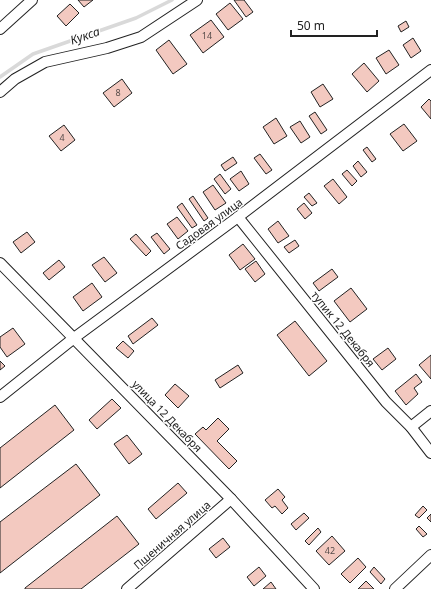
<svg xmlns="http://www.w3.org/2000/svg" width="431" height="589" font-family="'Noto Sans',sans-serif">
<rect width="100%" height="100%" fill="#fff"/>
<g fill="none" stroke-linecap="round" stroke-linejoin="round">
<polyline stroke="#d9d9d9" stroke-width="3.5" points="0,77 33,54 136,18 172,0"/>
</g>
<g fill="#f3c9c0" stroke="#222">
<polygon points="78,0 93,0 84,7"/>
<polygon points="234,0 244,0 253,12 246,17"/>
<polygon points="230,3 243,19 228,30 216,14"/>
<polygon points="70,4 79,13 66,26 57,16"/>
<polygon points="211,20 224,37 203,53 190,35"/>
<polygon points="406,21 409,27 401,32 398,26"/>
<polygon points="413,38 421,51 411,58 403,45"/>
<polygon points="169,40 187,64 173,74 156,50"/>
<polygon points="389,50 399,65 386,74 376,58"/>
<polygon points="364,63 379,81 367,92 352,74"/>
<polygon points="122,79 132,93 114,107 103,93"/>
<polygon points="323,84 333,99 320,107 311,92"/>
<polygon points="429,99 431,101 431,119 421,107"/>
<polygon points="315,112 327,130 321,134 309,116"/>
<polygon points="276,118 287,136 274,144 263,127"/>
<polygon points="300,121 310,137 301,143 290,127"/>
<polygon points="404,124 417,141 403,151 390,134"/>
<polygon points="64,125 75,140 61,151 49,136"/>
<polygon points="367,147 376,159 372,162 363,150"/>
<polygon points="260,154 272,170 266,174 254,158"/>
<polygon points="233,157 237,163 225,171 221,165"/>
<polygon points="358,161 367,172 361,177 353,166"/>
<polygon points="347,170 357,181 352,186 342,174"/>
<polygon points="241,171 249,184 239,191 230,179"/>
<polygon points="220,174 231,189 225,194 214,179"/>
<polygon points="333,179 347,197 339,204 324,186"/>
<polygon points="213,185 226,203 215,210 203,192"/>
<polygon points="309,193 317,203 312,206 304,197"/>
<polygon points="193,196 208,218 204,221 189,199"/>
<polygon points="182,203 197,225 192,228 177,207"/>
<polygon points="304,203 312,213 305,219 297,209"/>
<polygon points="177,217 188,231 178,239 167,224"/>
<polygon points="278,221 289,236 278,243 268,229"/>
<polygon points="27,232 35,242 21,253 13,242"/>
<polygon points="157,233 170,249 164,254 151,237"/>
<polygon points="136,234 151,251 146,256 130,239"/>
<polygon points="295,240 299,246 289,253 284,247"/>
<polygon points="243,244 255,259 240,270 229,255"/>
<polygon points="104,257 117,273 105,282 92,265"/>
<polygon points="59,260 65,267 49,280 43,273"/>
<polygon points="256,261 265,274 255,282 245,269"/>
<polygon points="332,269 338,277 319,291 313,283"/>
<polygon points="92,283 102,297 83,311 73,297"/>
<polygon points="351,288 367,309 350,322 334,301"/>
<polygon points="152,318 158,325 133,344 128,336"/>
<polygon points="295,321 327,361 309,376 277,335"/>
<polygon points="13,328 25,344 7,357 0,347 0,337"/>
<polygon points="123,341 134,351 128,358 116,348"/>
<polygon points="388,348 396,359 382,370 373,359"/>
<polygon points="431,355 431,379 419,365"/>
<polygon points="0,361 5,366 0,370"/>
<polygon points="238,365 243,373 220,388 215,380"/>
<polygon points="416,374 422,382 414,388 418,394 406,405 395,391"/>
<polygon points="175,384 189,396 178,408 165,395"/>
<polygon points="112,399 121,408 97,429 89,420"/>
<polygon points="55,405 74,430 0,488 0,448"/>
<polygon points="218,418 229,429 217,441 237,461 229,469 195,434 203,427 206,430"/>
<polygon points="127,435 142,454 129,464 114,444"/>
<polygon points="76,464 100,495 0,573 0,522"/>
<polygon points="178,483 187,493 156,519 148,509"/>
<polygon points="278,489 285,497 282,500 288,508 282,514 275,506 272,508 265,500"/>
<polygon points="423,506 427,510 419,518 415,515"/>
<polygon points="304,513 309,518 296,530 291,524"/>
<polygon points="431,514 431,522 427,518"/>
<polygon points="117,516 139,544 81,589 25,589 25,588"/>
<polygon points="419,526 427,534 423,537 416,529"/>
<polygon points="318,528 321,532 309,545 305,541"/>
<polygon points="332,536 345,551 329,565 316,551"/>
<polygon points="223,538 230,547 216,558 209,549"/>
<polygon points="358,558 366,567 350,583 341,574"/>
<polygon points="259,567 266,576 254,586 247,577"/>
<polygon points="374,567 385,579 381,584 370,572"/>
<polygon points="366,581 374,589 358,589"/>
<polygon points="271,582 276,589 263,589"/>
</g>
<g fill="none" stroke-linecap="round" stroke-linejoin="round">
<defs>
<g id="street">
<polyline points="0,29 32,0"/>
<polyline points="0,92 15,79 45,62 107,48 141,37 197,0"/>
<polyline points="238,217 386,402 411,427 431,453"/>
<polyline points="0,263 231,499 314,589"/>
<polyline points="0,397 74,338 238,217 431,70"/>
<polyline points="411,427 431,411"/>
<polyline points="127,589 231,499"/>
<polyline points="395,589 431,555"/>
</g>
</defs>
<use href="#street" stroke="#222" stroke-width="12"/>
<use href="#street" stroke="#fff" stroke-width="10"/>
</g>
<g text-anchor="middle" stroke-width="3" stroke-linejoin="round" paint-order="stroke">
<g font-size="9" fill="#564c4a">
<text x="207" y="39">14</text>
<text x="118" y="96">8</text>
<text x="62" y="141">4</text>
<text x="330" y="554">42</text>
</g>
<g font-size="11" fill="#222" stroke="#fff">
<text transform="translate(209 224) rotate(-36)" y="4">Садовая улица</text>
<text transform="translate(343 329) rotate(51)" y="4">тупик 12 Декабря</text>
<text transform="translate(167 416) rotate(46)" y="4">улица 12 Декабря</text>
<text transform="translate(172 535) rotate(-41)" y="4">Пшеничная улица</text>
</g>
<g font-size="12" font-style="italic" fill="#222" stroke="#fff">
<text transform="translate(85 36) rotate(-19)" y="4">Кукса</text>
</g>
</g>
<path d="M291 30v6h86v-6" fill="none" stroke="#222222" stroke-width="2"/>
<text x="297" y="30" font-size="12" fill="#222222" stroke="#ffffff" stroke-width="3" paint-order="stroke">50 m</text>
</svg>
